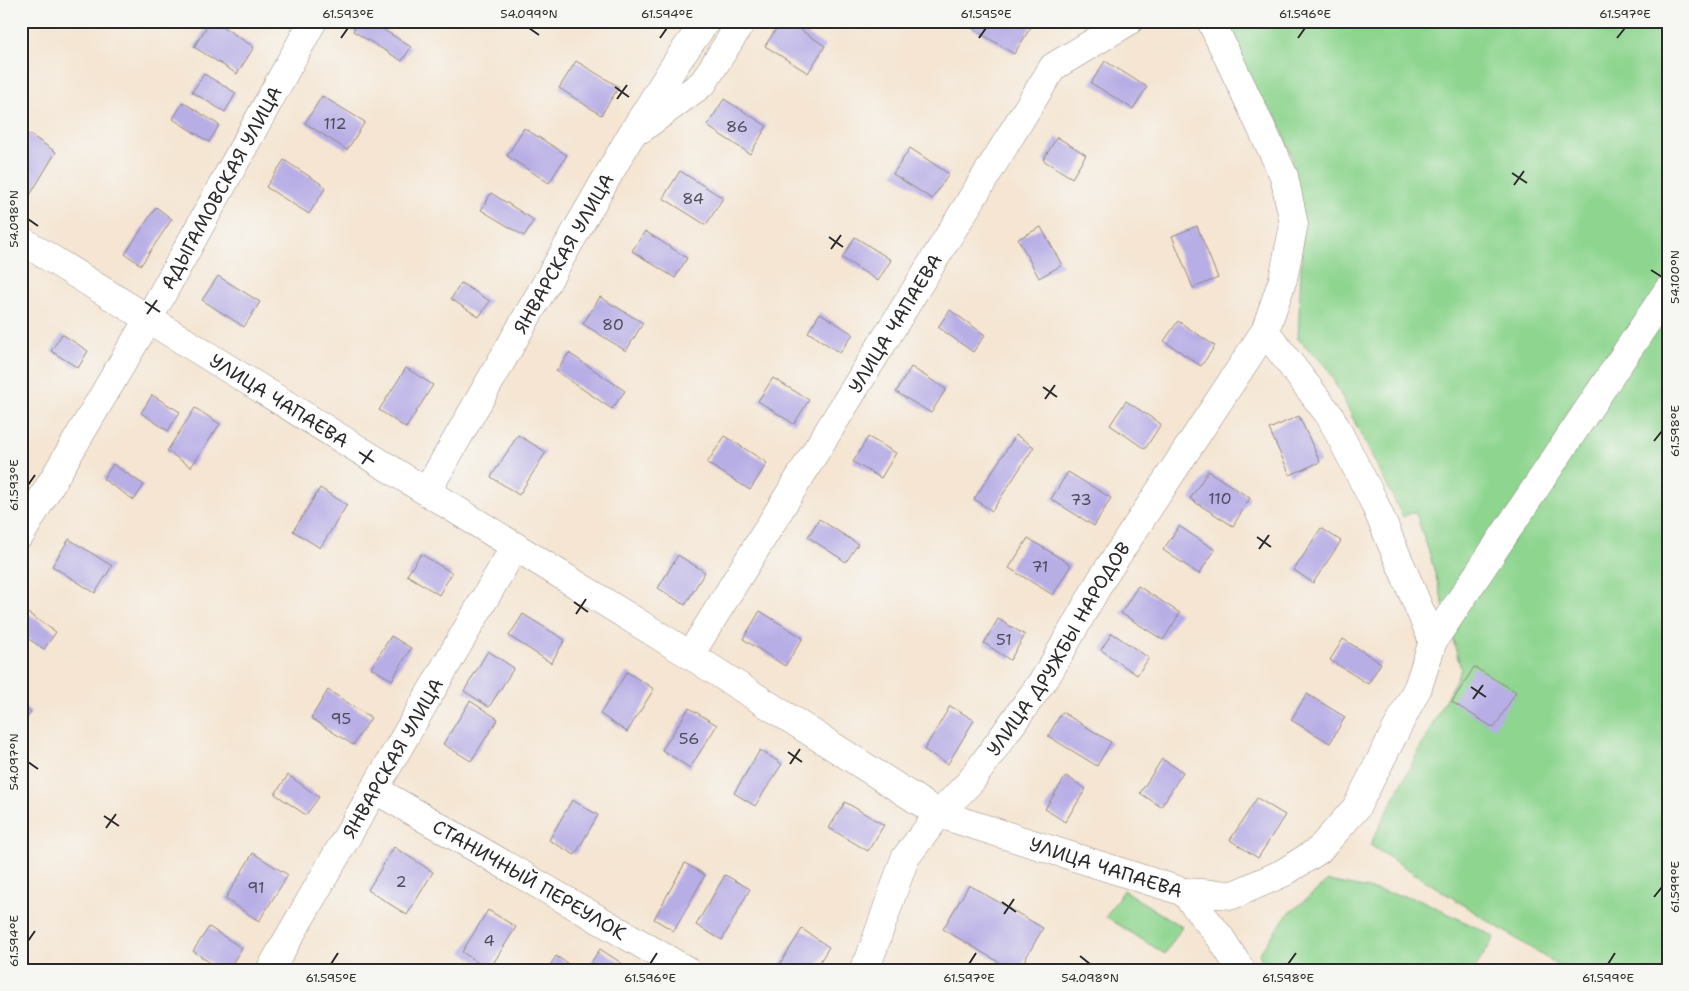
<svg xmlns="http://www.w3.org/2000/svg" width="1689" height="991" font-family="'Shantell Sans',sans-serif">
<rect width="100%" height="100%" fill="#f6f6f2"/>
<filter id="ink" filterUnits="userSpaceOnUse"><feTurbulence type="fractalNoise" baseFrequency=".02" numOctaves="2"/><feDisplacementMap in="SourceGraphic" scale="10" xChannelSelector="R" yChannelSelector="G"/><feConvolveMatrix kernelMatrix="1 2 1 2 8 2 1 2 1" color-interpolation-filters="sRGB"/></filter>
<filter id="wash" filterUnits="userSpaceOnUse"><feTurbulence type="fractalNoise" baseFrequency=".0096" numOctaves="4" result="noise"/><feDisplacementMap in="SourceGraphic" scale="20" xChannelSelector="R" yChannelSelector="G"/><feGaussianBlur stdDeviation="1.12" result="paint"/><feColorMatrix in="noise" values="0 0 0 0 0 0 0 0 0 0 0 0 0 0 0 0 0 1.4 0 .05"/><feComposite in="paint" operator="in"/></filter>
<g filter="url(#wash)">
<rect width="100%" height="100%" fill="#f5e5d2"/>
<g fill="#8ed58f" stroke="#5c805d">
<polygon points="1197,21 1668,21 1668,970 1565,970 1370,845 1461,669 1430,555 1415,511 1403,517 1327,367 1298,339 1303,223 1290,161 1293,160 1278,119"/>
<polygon points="1328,881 1419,899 1495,937 1474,970 1267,970 1259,954 1286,916"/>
<polygon points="1123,890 1182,927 1165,954 1106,917"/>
</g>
<g id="blocks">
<g fill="#b8aee6">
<polygon points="210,21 214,21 254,47 237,74 194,47"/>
<polygon points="359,21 370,21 411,47 402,61 353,31"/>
<polygon points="781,21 787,21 825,46 808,73 765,46"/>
<polygon points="976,21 1023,21 1031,27 1014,54 972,28"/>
<polygon points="576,61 619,87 601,115 559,88"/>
<polygon points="1105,61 1147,87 1133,109 1091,83"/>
<polygon points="204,74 236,93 225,112 192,92"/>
<polygon points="322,96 365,122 347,150 305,123"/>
<polygon points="724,99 767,126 750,154 707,126"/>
<polygon points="183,102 219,125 209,142 173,119"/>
<polygon points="524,128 567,155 549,183 507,156"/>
<polygon points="29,134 56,152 30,195 21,189 21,147"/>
<polygon points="1057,137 1086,155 1072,178 1043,160"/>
<polygon points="910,148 949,174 932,199 893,174"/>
<polygon points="284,160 326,187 309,214 266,187"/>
<polygon points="680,171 723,198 706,225 663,198"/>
<polygon points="491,193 534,220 524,236 481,210"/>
<polygon points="156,207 172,219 141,265 125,254"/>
<polygon points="1197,226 1218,278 1193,288 1172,236"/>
<polygon points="1041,227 1062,265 1039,278 1018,239"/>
<polygon points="645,231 687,258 675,278 632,251"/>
<polygon points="855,237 891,260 878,281 842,258"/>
<polygon points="218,276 260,302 244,327 202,300"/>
<polygon points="461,283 490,301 479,317 451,299"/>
<polygon points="600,297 643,323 626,351 583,324"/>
<polygon points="950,310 985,335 973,352 938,327"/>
<polygon points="820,313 853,334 840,353 808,332"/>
<polygon points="1178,321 1215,346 1201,366 1164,341"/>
<polygon points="62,334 88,351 78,368 51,351"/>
<polygon points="569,353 625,391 612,409 556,371"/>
<polygon points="911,367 946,389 931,413 896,392"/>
<polygon points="406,368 433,385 406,428 379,410"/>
<polygon points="773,378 809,400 794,424 758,401"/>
<polygon points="152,395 180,412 168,431 141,413"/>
<polygon points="1126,401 1161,424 1145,449 1110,425"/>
<polygon points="195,408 220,424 191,467 167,451"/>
<polygon points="1299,416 1320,462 1290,475 1269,429"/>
<polygon points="518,435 546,452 519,495 491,477"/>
<polygon points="1016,435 1034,447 992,511 974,499"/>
<polygon points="725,436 767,463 750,490 707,463"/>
<polygon points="868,437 896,453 881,478 853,462"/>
<polygon points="113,464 144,485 134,500 103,479"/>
<polygon points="1208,471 1250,498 1233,526 1190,499"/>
<polygon points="1068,472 1111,498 1094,526 1051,499"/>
<polygon points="320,488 347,505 320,548 293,531"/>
<polygon points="819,519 858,544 846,562 808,537"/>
<polygon points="1179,526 1215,550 1199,574 1163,550"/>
<polygon points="1321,528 1341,541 1313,583 1294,570"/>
<polygon points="1028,538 1071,565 1053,595 1009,568"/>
<polygon points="69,539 112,566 95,593 52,566"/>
<polygon points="421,554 452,573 439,595 407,575"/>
<polygon points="678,555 705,572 685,605 658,588"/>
<polygon points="1138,586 1180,613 1163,640 1121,613"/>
<polygon points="760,611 803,638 785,666 743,639"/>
<polygon points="26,612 56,632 44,649 21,634 21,619"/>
<polygon points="523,614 565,640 551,663 509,636"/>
<polygon points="998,619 1025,635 1010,660 984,643"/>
<polygon points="1112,633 1149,658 1137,675 1101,650"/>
<polygon points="391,636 411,648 392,680 371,668"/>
<polygon points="1343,639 1381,663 1368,684 1330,660"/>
<polygon points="488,651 514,668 489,707 464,691"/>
<polygon points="1474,667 1516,692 1494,728 1452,702"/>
<polygon points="627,672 654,689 627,732 600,714"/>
<polygon points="328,690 371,718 353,745 311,718"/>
<polygon points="1307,694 1345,717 1330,743 1291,720"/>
<polygon points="470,701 498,719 471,761 443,744"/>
<polygon points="21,705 31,712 21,727"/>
<polygon points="950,706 974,720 948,764 924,750"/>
<polygon points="689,708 717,725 690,768 662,750"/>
<polygon points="1062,712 1111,742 1097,766 1048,736"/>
<polygon points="760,750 782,764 755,806 734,793"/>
<polygon points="1162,759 1183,772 1161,807 1140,793"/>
<polygon points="288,775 319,797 306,815 275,794"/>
<polygon points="1066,776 1086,789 1065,822 1045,809"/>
<polygon points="1257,798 1285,815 1258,858 1230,840"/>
<polygon points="572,800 598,815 575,855 549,840"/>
<polygon points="845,802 884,825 868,851 829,828"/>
<polygon points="394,847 433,872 407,915 368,890"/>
<polygon points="253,853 288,875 259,921 225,899"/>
<polygon points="685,863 705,875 674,931 654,919"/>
<polygon points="725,875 750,889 722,940 696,925"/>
<polygon points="969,885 1043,928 1019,970 1012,970 943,929"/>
<polygon points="488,910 516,927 489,970 462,952"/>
<polygon points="209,927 242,948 228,970 221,970 193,951"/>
<polygon points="802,929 829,947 815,970 776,970"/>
<polygon points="600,949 632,970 586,970"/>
<polygon points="556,956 567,963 563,970 547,970"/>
</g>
</g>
</g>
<g filter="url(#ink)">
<use href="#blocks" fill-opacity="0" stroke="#90887e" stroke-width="1"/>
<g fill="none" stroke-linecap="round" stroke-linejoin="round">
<defs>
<g id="minor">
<polyline points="1211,21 1284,176 1294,224 1283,279 1265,331 1330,416 1373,500 1433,641"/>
<polyline points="641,129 703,83 742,21"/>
<path id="s1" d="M 21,240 L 690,655 L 939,814 L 1184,892 L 1233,895 L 1283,873 L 1319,850 L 1356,808 L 1418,687 L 1433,641 L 1668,290"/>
<path id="s2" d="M 427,491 L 630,137 L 678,60 L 706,21"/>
<path id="s3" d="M 21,534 L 149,318 L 313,21"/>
<path id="s4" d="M 690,655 L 1053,67 L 1129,21"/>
<path id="s5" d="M 374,789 L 686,970"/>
<polyline points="1184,892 1220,937 1241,970"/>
<path id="s6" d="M 270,970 L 515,546"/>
<path id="s7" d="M 863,970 L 869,960 L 905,858 L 939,814 L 971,781 L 1049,672 L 1101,580 L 1265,331"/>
</g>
</defs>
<use href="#minor" stroke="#90887e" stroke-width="29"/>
<use href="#minor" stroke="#fff" stroke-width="28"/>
</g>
</g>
<path fill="none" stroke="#2b2b2b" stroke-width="2" d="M 529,28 L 539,35M 341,38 L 348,28M 660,38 L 667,28M 979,38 L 986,28M 1298,38 L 1305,28M 1617,38 L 1625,28M 615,87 L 629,97M 617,99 L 627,85M 1512,173 L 1527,183M 1514,185 L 1524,171M 28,219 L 38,226M 829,237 L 843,247M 831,249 L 841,235M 1651,270 L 1662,277M 145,302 L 160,312M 147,314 L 157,300M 1043,387 L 1057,397M 1045,399 L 1055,385M 1654,441 L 1662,431M 359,452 L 374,462M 362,464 L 372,450M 28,485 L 35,475M 1257,537 L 1271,547M 1259,549 L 1269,535M 574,602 L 588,612M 576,614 L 586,599M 1471,687 L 1486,697M 1473,699 L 1483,685M 788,752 L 802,762M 28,762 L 38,769M 790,764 L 800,749M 104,816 L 119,826M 106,828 L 116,814M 1654,897 L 1662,887M 1002,902 L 1016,912M 1004,914 L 1014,899M 28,941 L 35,931M 1080,956 L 1090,964M 331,964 L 338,953M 650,964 L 657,953M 969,964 L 976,953M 1288,964 L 1296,953M 1608,964 L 1615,953"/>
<g text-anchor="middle" stroke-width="4" stroke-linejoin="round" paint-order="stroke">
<g font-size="16" fill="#4e4c5a">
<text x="335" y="129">112</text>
<text x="737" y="132">86</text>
<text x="693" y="204">84</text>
<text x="613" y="330">80</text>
<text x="1220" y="504">110</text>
<text x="1081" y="505">73</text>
<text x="1040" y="572">71</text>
<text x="1004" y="645">51</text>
<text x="341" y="724">95</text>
<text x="689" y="744">56</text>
<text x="401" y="887">2</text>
<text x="256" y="893">91</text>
<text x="489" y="946">4</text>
</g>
<g font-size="19" fill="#2b2b2b" stroke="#f6f6f2">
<text dy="7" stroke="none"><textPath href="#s3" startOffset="400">АДЫГАМОВСКАЯ УЛИЦА</textPath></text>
<text dy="7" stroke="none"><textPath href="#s2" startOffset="274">ЯНВАРСКАЯ УЛИЦА</textPath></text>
<text dy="7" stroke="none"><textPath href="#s4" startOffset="390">УЛИЦА ЧАПАЕВА</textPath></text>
<text dy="7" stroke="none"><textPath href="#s1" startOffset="304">УЛИЦА ЧАПАЕВА</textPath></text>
<text dy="7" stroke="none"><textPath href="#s7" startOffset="380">УЛИЦА ДРУЖБЫ НАРОДОВ</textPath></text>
<text dy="7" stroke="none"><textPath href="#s6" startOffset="245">ЯНВАРСКАЯ УЛИЦА</textPath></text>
<text dy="7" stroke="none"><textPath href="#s1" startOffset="1258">УЛИЦА ЧАПАЕВА</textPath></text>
<text dy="7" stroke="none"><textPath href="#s5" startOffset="180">СТАНИЧНЫЙ ПЕРЕУЛОК</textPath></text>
</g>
</g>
<rect width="1689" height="991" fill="none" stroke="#f6f6f2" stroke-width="55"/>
<rect x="28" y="28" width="1634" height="936" fill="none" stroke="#2b2b2b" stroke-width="2"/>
<g font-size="12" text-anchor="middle" fill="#2b2b2b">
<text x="348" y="18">61.593°E</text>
<text x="529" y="18">54.099°N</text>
<text x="667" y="18">61.594°E</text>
<text x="986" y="18">61.595°E</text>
<text x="1305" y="18">61.596°E</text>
<text x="1625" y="18">61.597°E</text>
<text transform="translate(14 219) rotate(-90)" y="4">54.098°N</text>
<text transform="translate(1675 277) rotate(-90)" y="4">54.100°N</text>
<text transform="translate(1675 431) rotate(-90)" y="4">61.598°E</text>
<text transform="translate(14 485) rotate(-90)" y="4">61.593°E</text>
<text transform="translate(14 762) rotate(-90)" y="4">54.097°N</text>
<text transform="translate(1675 887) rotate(-90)" y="4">61.599°E</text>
<text transform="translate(14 941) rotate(-90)" y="4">61.594°E</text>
<text x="331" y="982">61.595°E</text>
<text x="650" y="982">61.596°E</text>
<text x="969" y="982">61.597°E</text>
<text x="1090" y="982">54.098°N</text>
<text x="1288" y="982">61.598°E</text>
<text x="1608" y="982">61.599°E</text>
</g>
</svg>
